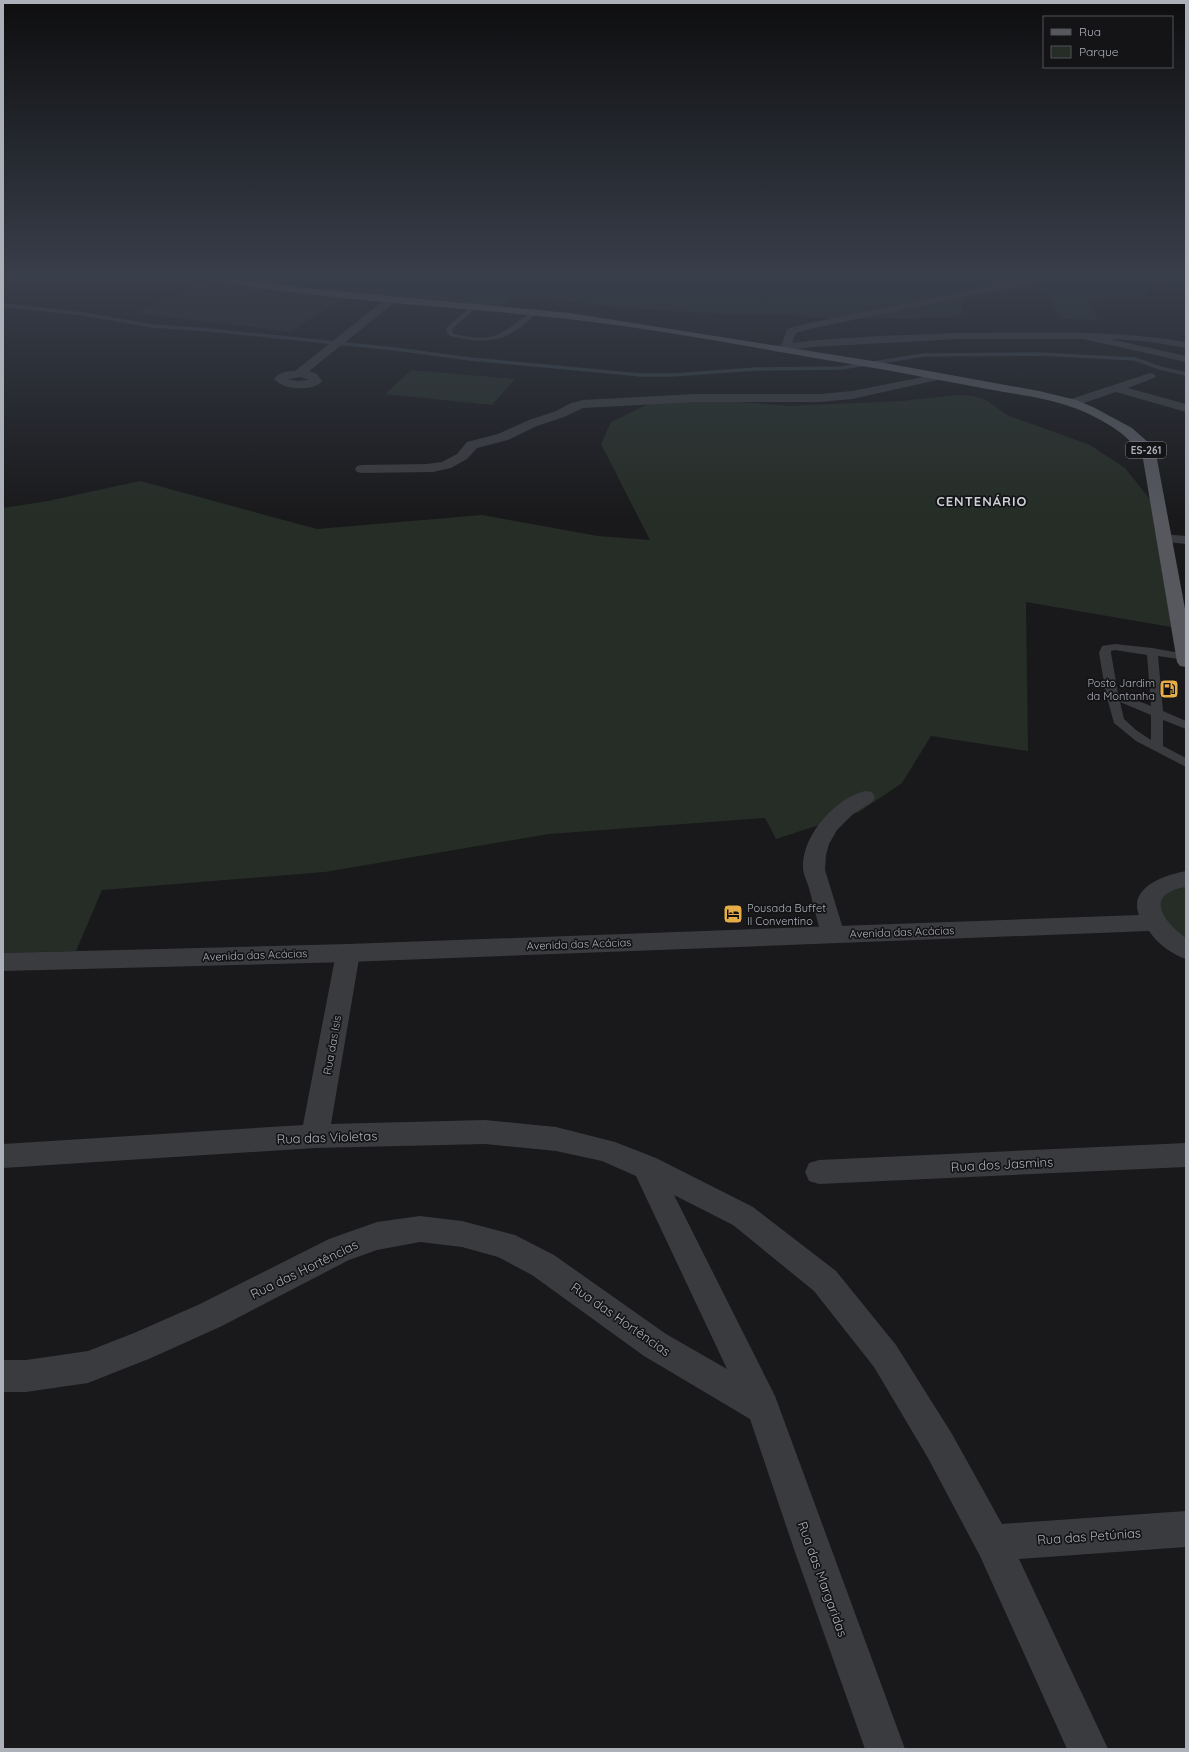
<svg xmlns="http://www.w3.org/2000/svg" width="1189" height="1752" font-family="Quicksand,sans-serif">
<rect width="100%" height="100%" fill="#19191b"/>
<polygon fill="#252528" points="209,280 344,298 290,332 136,313"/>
<g fill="#252d26">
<polygon points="201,273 1186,273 1186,287 1153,280 1146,298 1122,298 1090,301 1098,320 1062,319 1043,292 1020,290 966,298 961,306 962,311 959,316 952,318 839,319 812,318 787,314 721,314 611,307 558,300 514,298 501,306 278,286"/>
<polygon points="411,370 515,379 492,405 385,394"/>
<polygon points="956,395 973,396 988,401 1007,415 1090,445 1125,468 1153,503 1171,627 1026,602 1028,751 931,736 902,783 859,812 776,839 765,818 549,834 325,872 102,890 76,951 3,953 3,508 48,501 140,481 317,529 482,515 598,536 650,540 601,444 611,422 648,404 732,397 737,402 788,406 902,401"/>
<path d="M 1186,886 L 1186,943 L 1180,939 L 1158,909 C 1163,891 1170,891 1186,886 Z"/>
</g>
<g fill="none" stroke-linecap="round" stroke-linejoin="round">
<polyline stroke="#323c43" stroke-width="3.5" points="3,305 83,314 153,326 209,330 395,349 470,359 641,375 672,375 756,369 841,368 924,355 1039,354 1135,359 1160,368 1186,374"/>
<g fill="#3a3b3f" fill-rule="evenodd">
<path d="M 472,306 L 477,307 L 453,328 L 452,331 L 454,334 C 495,343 500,335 531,312 L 536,313 C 510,342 486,345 450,336 L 446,331 L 448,326 Z"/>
<path d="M 1115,644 L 1152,648 L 1186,654 L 1185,660 L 1158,656 L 1163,711 L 1186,721 L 1186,729 L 1163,720 L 1163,746 L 1186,758 L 1186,767 L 1136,741 L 1114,723 L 1106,694 L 1099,653 L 1102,646 ZM 1115,650 L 1147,655 L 1151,706 L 1118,693 L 1111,653 L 1111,651 ZM 1120,702 L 1151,715 L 1151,740 L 1136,730 L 1124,719 Z"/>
</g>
<g fill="#3a3b3f" fill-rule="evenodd">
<polygon points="1071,273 1097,273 1093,276 1009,288 814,328 796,333 790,349 786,350 781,347 787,329 809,323 1009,282"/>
<polygon points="1114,273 1139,273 1155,276 1157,278 1152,281 1118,276"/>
<path d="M 391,297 L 395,298 L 396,300 L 395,302 L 309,371 L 317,374 L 322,381 C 314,392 282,390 274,379 C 279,372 287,371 295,371 L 387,298 ZM 301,377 L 309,380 L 297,381 L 288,379 Z"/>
<polygon points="1083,333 1186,356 1186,362 1079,338 1078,336"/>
<polygon points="1150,373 1154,374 1156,376 1154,378 1128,388 1186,404 1186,412 1116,392 1072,407 1068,406 1066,403 1068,400"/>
<polygon points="938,374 942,375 944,377 942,379 852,399 820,402 695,402 583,408 564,417 537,426 508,440 477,448 467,459 451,468 433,472 362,473 357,472 355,469 357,466 362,465 426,464 442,462 457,454 467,442 498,434 529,420 556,411 571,403 583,400 695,394 820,394 852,391"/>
<polygon points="1163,534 1186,536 1186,544 1158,541 1156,538 1158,535"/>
<path d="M 865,791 L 872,792 L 875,797 L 872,802 L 853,814 L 837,830 L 829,844 L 826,855 L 825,870 L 845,935 L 841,941 L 833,943 L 825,941 L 821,935 C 817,919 813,903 809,888 C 807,881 803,874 803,867 C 802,835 836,798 865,791 Z"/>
<polygon points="348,944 356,947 360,953 331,1124 485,1120 556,1127 615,1142 656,1158 753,1207 836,1271 896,1345 952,1434 1002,1524 1186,1511 1186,1547 1019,1559 1108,1749 1067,1749 980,1556 928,1458 874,1367 814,1291 733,1225 674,1195 775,1396 905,1749 865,1749 795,1552 750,1419 644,1356 532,1275 498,1257 462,1247 420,1242 377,1250 349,1260 222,1326 151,1358 88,1383 26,1392 3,1392 3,1360 26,1360 88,1351 134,1333 200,1304 329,1239 377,1222 420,1216 462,1221 515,1235 554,1255 666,1334 727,1369 636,1176 602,1161 556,1151 485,1144 315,1148 3,1168 3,1144 303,1125 336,953 340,947"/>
<polygon points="1186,1143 1186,1167 819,1184 809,1181 805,1172 809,1163 819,1160"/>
</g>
<g fill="#3a3b3f" fill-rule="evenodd">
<path d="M 960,333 C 1036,333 1111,329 1186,342 L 1186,348 L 1151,342 L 1115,339 L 960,339 L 811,347 L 776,352 L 771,349 C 779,338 936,334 960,333 Z"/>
<path d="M 1186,871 L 1186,887 C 1144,894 1162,921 1186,938 L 1186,959 C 1171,954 1158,944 1149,931 L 348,962 L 3,971 L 3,953 L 348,944 L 1139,915 C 1128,887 1165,875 1186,871 Z"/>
</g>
<path fill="#56585e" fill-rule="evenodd" d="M 187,273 L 206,273 L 235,279 L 305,288 L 570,313 L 879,362 L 1039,391 L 1076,400 L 1093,407 L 1132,428 L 1149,443 L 1157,459 L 1186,614 L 1186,667 L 1180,666 L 1177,662 L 1143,459 C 1132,434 1095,415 1069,406 C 1043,397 1014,394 987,389 C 943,381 900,372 856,365 C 760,349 665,330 568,319 C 443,305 315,301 191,276 Z"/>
</g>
<linearGradient id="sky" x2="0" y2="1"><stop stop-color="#0e0e0f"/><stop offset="0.53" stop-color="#383e4a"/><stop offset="1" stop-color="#383e4a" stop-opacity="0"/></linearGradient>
<rect width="1189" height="519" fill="url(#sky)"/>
<defs>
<symbol id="fuel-square" viewBox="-11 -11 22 22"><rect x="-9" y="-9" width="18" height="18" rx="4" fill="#e5ac47" stroke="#141416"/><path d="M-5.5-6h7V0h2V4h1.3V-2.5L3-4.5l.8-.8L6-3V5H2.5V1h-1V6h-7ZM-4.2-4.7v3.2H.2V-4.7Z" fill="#111"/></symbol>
<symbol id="hotel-square" viewBox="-11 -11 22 22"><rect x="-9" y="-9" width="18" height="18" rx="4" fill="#e5ac47" stroke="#141416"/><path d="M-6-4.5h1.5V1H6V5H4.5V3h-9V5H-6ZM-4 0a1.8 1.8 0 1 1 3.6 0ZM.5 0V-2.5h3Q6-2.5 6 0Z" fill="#111"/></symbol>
</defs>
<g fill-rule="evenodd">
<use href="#fuel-square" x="1158" y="678" width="22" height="22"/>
<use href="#hotel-square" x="722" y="903" width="22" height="22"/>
</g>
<g text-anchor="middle" stroke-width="3.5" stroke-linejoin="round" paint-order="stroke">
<rect fill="#141416" stroke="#7e8188" stroke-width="1" x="1126" y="442" width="40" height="16" rx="3"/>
<g font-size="10" font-weight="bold" fill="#acb0b9">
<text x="1146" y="454">ES-261</text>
</g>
<g font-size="11" fill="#acb0b9" stroke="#141416" text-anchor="end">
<text x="1155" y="687">Posto Jardim<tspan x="1155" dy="13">da Montanha</tspan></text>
<text x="747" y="912" text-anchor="start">Pousada Buffet<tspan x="747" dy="13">Il Conventino</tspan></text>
</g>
<g font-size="11" fill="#acb0b9" stroke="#141416">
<text transform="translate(902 932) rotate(-2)" y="4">Avenida das Acácias</text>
<text transform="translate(579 944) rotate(-2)" y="4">Avenida das Acácias</text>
<text transform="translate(255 955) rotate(-2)" y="4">Avenida das Acácias</text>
<text transform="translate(332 1045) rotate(-80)" y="4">Rua das Isis</text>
</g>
<g font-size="13" font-weight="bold" letter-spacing="1" fill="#cdcfd6" stroke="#141416">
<text x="982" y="506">CENTENÁRIO</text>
</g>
<g font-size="13" fill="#acb0b9" stroke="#141416">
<text transform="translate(327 1137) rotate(-2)" y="5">Rua das Violetas</text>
<text transform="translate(1002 1164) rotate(-3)" y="5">Rua dos Jasmins</text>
<text transform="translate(304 1269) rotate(-26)" y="5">Rua das Hortências</text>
<text transform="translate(621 1319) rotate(35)" y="5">Rua das Hortências</text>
<text transform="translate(1089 1536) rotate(-4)" y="5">Rua das Petúnias</text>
<text transform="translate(823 1579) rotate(70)" y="5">Rua das Margaridas</text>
</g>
</g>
<rect width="1189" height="1752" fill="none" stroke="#acb0b9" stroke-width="8"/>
<rect x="1043" y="16" width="130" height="52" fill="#141416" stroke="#515257"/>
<rect x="1051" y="29" width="20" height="6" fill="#56585e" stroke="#515257"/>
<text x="1079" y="36" font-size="12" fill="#acb0b9">Rua</text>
<rect x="1051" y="46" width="20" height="12" fill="#252d26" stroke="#515257"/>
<text x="1079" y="56" font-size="12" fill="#acb0b9">Parque</text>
</svg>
